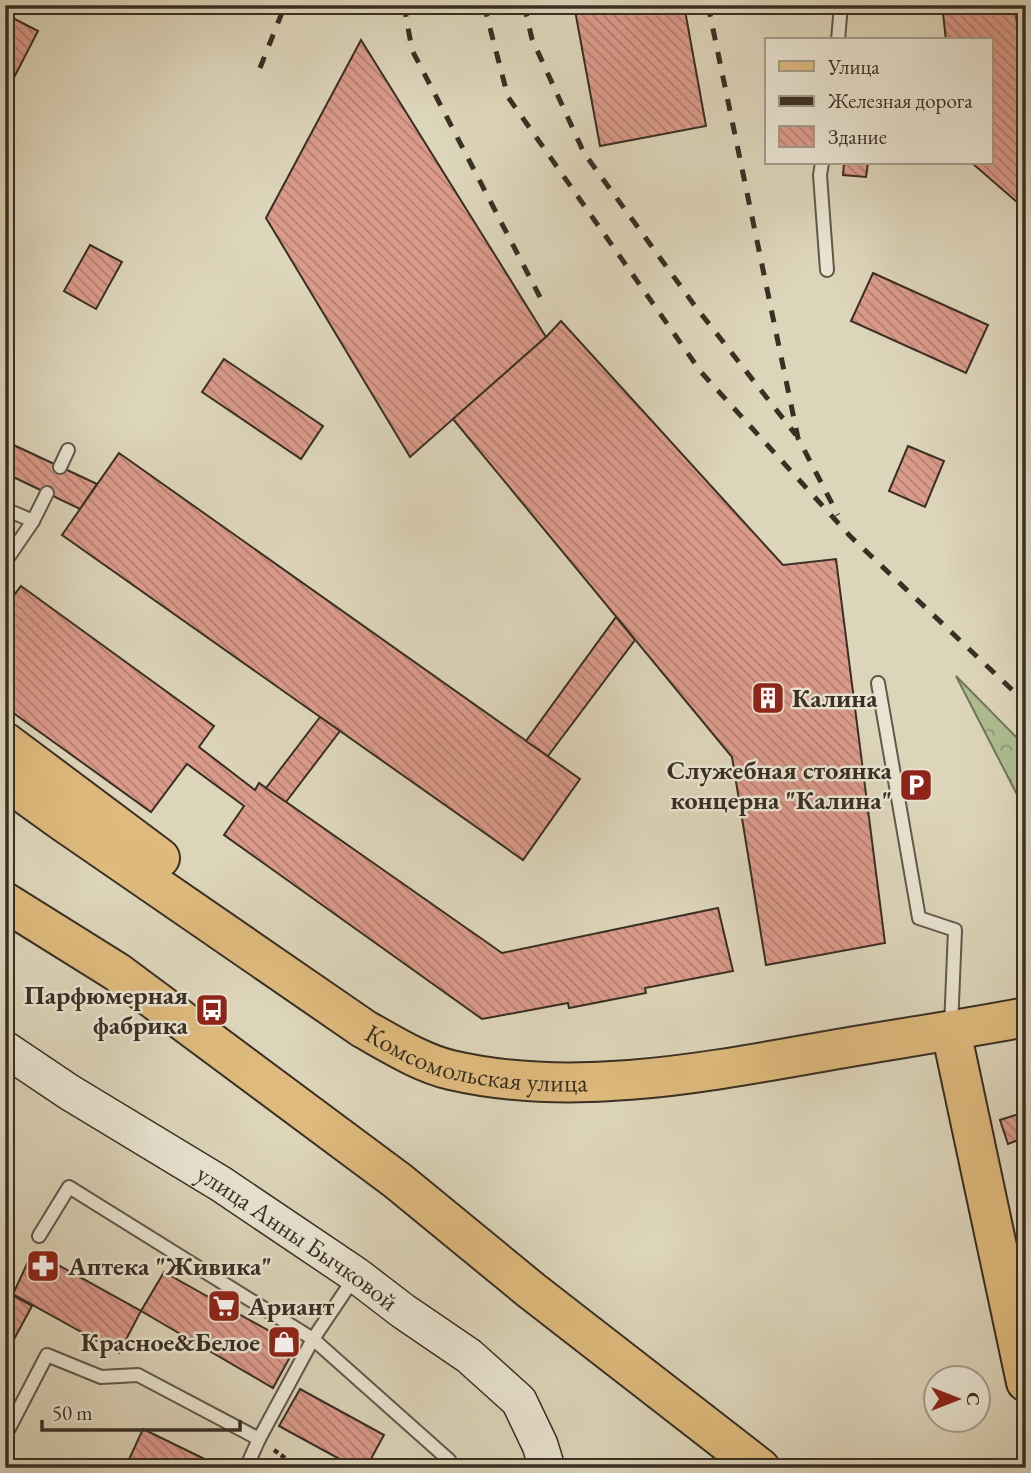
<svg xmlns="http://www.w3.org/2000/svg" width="1031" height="1473" font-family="'EB Garamond',serif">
<defs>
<pattern id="forest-crowns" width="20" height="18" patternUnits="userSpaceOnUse" patternTransform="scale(1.75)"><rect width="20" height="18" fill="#adbe92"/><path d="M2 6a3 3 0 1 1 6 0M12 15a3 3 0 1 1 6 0" fill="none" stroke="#8e9b77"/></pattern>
<pattern id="building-back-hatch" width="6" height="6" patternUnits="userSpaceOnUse" patternTransform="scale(1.75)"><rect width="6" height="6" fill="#db9b8b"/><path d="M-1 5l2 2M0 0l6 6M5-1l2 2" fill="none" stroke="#b37f71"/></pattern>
</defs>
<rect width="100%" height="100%" fill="#ddd5ba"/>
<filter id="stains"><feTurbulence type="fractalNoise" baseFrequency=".00286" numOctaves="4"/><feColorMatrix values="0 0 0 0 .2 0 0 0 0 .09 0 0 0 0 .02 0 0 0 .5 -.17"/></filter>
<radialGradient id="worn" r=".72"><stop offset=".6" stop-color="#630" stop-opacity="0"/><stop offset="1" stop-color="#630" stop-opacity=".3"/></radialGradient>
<polygon fill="url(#forest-crowns)" stroke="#73765b" stroke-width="2" points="956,676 1026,747 1026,812"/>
<g fill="url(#building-back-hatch)" stroke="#392f24" stroke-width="2">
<polygon points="574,5 684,5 706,126 600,146"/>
<polygon points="942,5 1015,5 1026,108 1026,210 972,163 991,163 991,40 946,40"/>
<polygon points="5,14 38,31 5,95"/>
<polygon points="361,40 546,337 410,457 266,218"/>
<polygon points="844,163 868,163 866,177 843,175"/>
<polygon points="90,245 122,262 96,309 64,291"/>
<polygon points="873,273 988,325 966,373 851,321"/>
<polygon points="561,321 783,565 836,559 885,943 766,965 732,757 453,419 546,337"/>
<polygon points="224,359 323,426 301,459 202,392"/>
<polygon points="5,441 97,484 80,509 5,473"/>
<polygon points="908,446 944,461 925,507 889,491"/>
<polygon points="119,453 580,779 523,860 62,535"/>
<polygon points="21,586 214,726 199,747 255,790 259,783 502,953 718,908 733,971 645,988 646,993 569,1008 568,1003 482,1019 224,835 244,806 187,764 151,812 5,707 5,607"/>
<polygon points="616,617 635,640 548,756 526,741"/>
<polygon points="320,717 340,731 286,802 266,788"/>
<polygon points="1025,1112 1026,1137 1008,1144 1000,1120"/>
<polygon points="33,1251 141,1311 119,1353 13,1294"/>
<polygon points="164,1272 296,1346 273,1388 141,1311"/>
<polygon points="5,1291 32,1306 5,1356"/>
<polygon points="300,1389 384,1435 366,1468 356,1468 279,1426"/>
<polygon points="143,1429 223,1468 125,1468"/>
</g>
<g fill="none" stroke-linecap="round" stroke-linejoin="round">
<defs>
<g id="lane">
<polyline points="838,40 841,5"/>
<polyline points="822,163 820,175 827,270"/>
<polyline points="60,467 68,450"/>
<polyline points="5,509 33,521"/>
<polyline points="5,562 33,521 47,493"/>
<polyline points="878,683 919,918 955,930 951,1027"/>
<polyline points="39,1236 69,1187 313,1339 449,1460 445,1468"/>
<polyline points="5,1436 47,1355 101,1377 138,1375 259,1439 313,1339 354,1278"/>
<polyline points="246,1468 259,1439"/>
</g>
<g id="secondary">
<path id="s1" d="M 5,1049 L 69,1092 L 221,1184 L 356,1275 L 403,1311 L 469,1356 L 519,1401 L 540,1445 L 547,1468"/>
</g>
<g id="primary">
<polyline points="5,742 160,858"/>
<path id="s2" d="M 5,780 L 62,821 L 364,1029 C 391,1044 421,1063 451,1070 C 571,1098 702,1073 821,1052 C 889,1040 958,1030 1026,1017"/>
<polyline points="5,902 117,972 398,1181 532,1291 760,1468"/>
<polyline points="951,1031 1026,1382"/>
</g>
</defs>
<use href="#lane" stroke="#62584a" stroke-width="16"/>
<use href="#secondary" stroke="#392f24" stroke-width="38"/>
<use href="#primary" stroke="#392f24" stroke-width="42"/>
<polyline stroke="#392f24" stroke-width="4.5" stroke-dasharray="5 3.5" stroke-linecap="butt" points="274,1450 299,1468"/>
<use href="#lane" stroke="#e9e4d2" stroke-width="12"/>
<use href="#secondary" stroke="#e9e4d2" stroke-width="35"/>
<use href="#primary" stroke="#deba7d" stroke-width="38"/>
<g stroke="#392f24" stroke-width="5" stroke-dasharray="12 12" stroke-linecap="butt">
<polyline points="404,5 412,50 542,301"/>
<polyline points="484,5 508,97 701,372 850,536 1026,703"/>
<polyline points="524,5 532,39 584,153 695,306 796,435"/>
<polyline points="708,5 798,438 838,515"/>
<polyline points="260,68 285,5"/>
</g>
</g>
<defs>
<symbol id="building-square" viewBox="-11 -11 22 22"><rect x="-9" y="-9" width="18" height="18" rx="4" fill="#8f2418" stroke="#e9e4d2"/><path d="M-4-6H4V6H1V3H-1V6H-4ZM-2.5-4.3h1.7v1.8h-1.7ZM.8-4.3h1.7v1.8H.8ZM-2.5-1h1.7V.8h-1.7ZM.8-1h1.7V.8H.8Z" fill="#fff"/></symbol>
<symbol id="parking-square" viewBox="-11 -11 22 22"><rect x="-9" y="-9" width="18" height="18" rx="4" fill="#8f2418" stroke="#e9e4d2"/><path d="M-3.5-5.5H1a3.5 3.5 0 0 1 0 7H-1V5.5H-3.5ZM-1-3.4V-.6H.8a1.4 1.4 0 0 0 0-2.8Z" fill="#fff"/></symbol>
<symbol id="bus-square" viewBox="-11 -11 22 22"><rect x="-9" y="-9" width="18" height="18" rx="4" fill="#8f2418" stroke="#e9e4d2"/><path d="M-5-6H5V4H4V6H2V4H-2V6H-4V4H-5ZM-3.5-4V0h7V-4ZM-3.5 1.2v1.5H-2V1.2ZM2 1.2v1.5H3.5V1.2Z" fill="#fff"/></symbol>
<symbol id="pharmacy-square" viewBox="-11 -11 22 22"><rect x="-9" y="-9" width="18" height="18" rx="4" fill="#8f2418" stroke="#e9e4d2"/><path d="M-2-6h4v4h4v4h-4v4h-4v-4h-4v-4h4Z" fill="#fff"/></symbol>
<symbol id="supermarket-square" viewBox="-11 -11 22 22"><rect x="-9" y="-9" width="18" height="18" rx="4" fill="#8f2418" stroke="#e9e4d2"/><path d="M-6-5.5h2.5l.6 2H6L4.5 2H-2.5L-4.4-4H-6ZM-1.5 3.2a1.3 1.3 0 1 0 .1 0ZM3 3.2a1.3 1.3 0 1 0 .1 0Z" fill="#fff"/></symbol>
<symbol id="shop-square" viewBox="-11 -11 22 22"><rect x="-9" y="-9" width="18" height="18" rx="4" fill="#8f2418" stroke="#e9e4d2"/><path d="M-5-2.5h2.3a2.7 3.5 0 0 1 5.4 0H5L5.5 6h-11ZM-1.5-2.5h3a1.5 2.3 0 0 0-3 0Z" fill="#fff"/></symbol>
</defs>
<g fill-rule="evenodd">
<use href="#building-square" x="749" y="679" width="38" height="38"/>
<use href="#parking-square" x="897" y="766" width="38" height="38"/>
<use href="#bus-square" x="193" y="991" width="38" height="38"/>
<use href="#pharmacy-square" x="24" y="1247" width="38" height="38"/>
<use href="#supermarket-square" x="205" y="1287" width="38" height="38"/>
<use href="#shop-square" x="265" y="1323" width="38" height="38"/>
</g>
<g text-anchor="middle" stroke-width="5" stroke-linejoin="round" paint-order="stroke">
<g font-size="26" font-weight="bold" fill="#392f24" stroke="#e9e4d2" text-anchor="start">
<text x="792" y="707">Калина</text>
<text x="892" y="779" text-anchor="end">Служебная стоянка<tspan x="892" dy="30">концерна "Калина"</tspan></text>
<text x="188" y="1004" text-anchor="end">Парфюмерная<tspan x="188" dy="30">фабрика</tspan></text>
<text x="68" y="1275">Аптека "Живика"</text>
<text x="248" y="1315">Ариант</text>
<text x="260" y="1351" text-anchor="end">Красное&amp;Белое</text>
</g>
<g font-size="26" fill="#392f24" stroke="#e9e4d2">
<text dy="9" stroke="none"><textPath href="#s2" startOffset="556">Комсомольская улица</textPath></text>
<text dy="9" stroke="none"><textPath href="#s1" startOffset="348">улица Анны Бычковой</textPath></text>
</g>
</g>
<rect width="1031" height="1473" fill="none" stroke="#ddd5ba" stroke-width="28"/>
<rect x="7" y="7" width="1017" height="1459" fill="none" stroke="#392f24" stroke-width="3.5"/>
<rect x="14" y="14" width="1003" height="1445" fill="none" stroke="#392f24" stroke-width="2"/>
<rect x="765" y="38" width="228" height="126" fill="#e9e4d2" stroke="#a39c8c" stroke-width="2"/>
<rect x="779" y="61" width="35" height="10" fill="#deba7d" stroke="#a39c8c" stroke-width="2"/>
<text x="828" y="74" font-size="21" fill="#392f24">Улица</text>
<rect x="779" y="96" width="35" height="10" fill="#392f24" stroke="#a39c8c" stroke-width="2"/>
<text x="828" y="108" font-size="21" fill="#392f24">Железная дорога</text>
<rect x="779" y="126" width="35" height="21" fill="url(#building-back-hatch)" stroke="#a39c8c" stroke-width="2"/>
<text x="828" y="144" font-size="21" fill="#392f24">Здание</text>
<g transform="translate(957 1399) rotate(90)"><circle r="33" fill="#e9e4d2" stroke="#a39c8c" stroke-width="2"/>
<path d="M0-5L12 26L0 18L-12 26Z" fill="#8f2418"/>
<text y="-10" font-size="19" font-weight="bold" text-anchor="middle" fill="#392f24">С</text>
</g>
<path d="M42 1420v10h198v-10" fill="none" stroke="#392f24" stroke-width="3.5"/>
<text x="52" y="1420" font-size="21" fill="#392f24" stroke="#e9e4d2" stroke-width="5" paint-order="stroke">50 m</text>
<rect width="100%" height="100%" filter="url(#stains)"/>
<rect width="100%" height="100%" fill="url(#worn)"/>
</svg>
